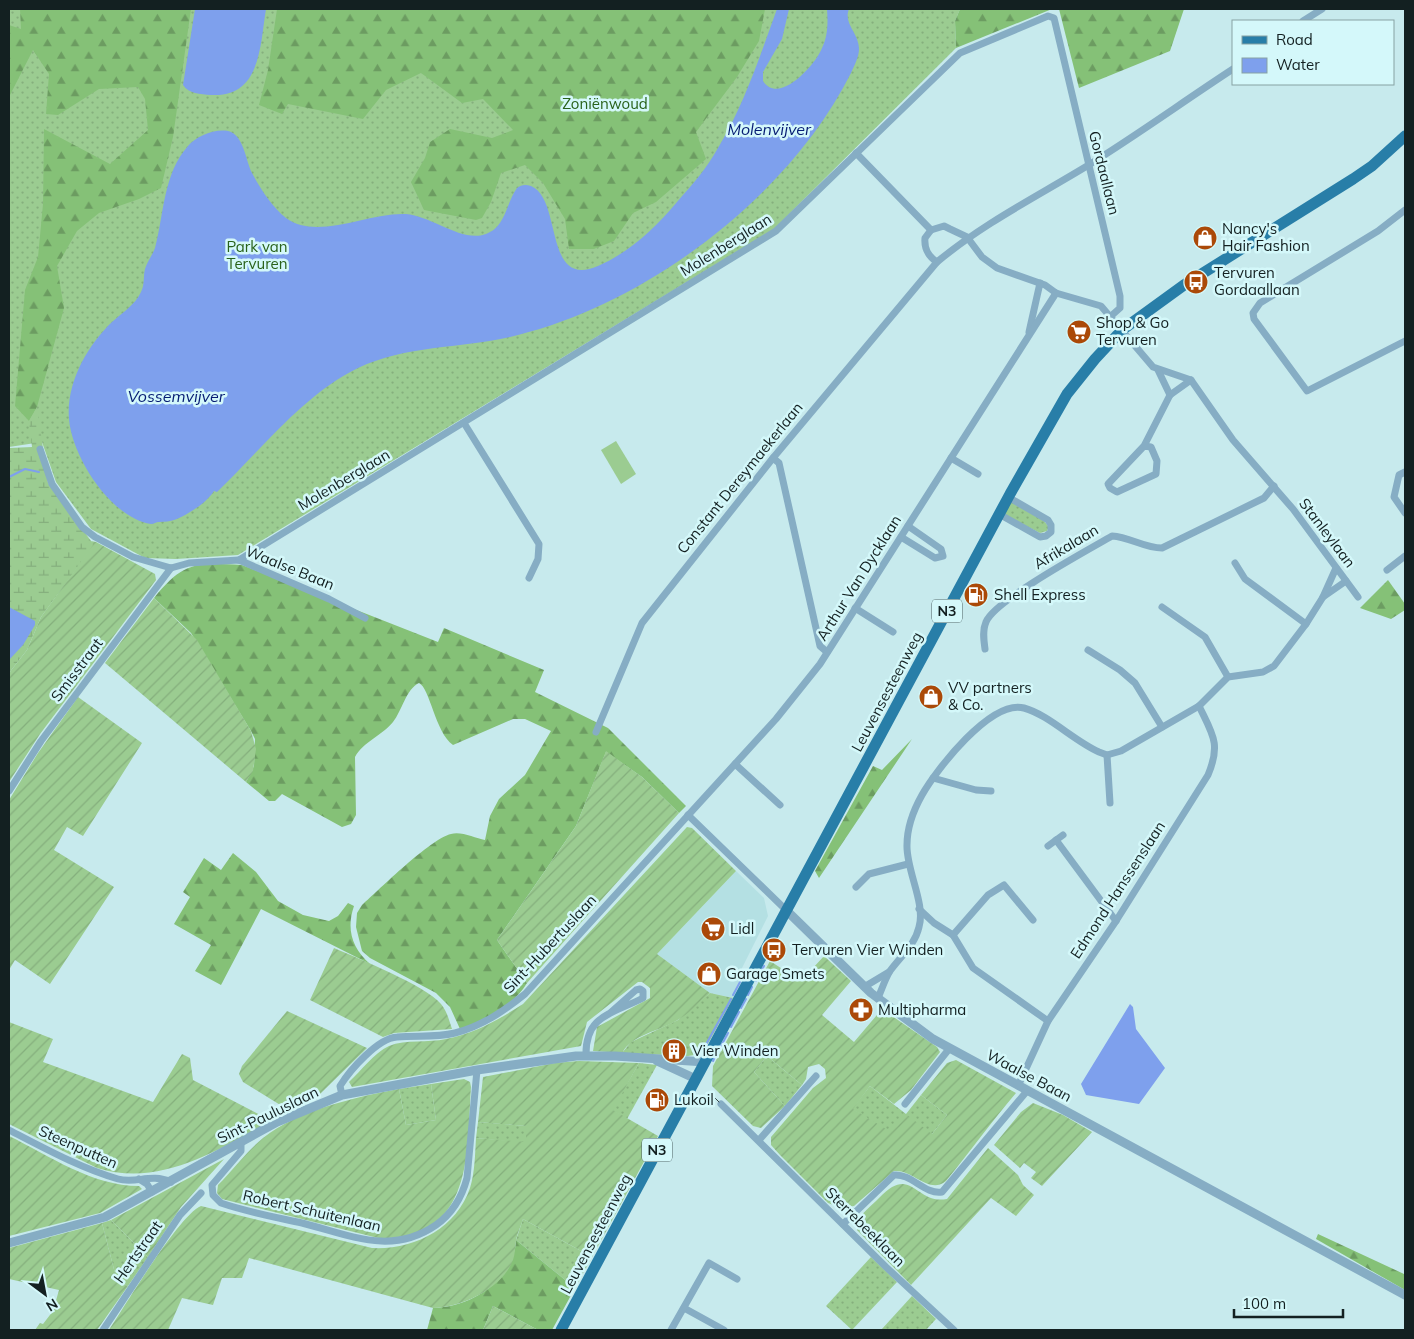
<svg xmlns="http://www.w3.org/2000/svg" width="1414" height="1339" font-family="Mulish,sans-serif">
<defs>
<pattern id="grass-dots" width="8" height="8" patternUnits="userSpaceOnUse" patternTransform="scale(1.25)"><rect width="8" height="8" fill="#9bcc91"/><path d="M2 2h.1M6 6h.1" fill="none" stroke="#85af7d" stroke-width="1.8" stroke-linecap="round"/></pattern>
<pattern id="forest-firs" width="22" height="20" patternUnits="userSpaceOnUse" patternTransform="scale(1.25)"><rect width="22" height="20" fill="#85c177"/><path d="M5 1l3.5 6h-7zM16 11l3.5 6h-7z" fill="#6c9c61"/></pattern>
<pattern id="wetland-marsh" width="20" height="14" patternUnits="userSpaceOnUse" patternTransform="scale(1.25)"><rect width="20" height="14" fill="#9bcc91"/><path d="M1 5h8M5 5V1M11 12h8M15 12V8" fill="none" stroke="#85af7d"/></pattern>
<pattern id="garden-furrows" width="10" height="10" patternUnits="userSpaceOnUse" patternTransform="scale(1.25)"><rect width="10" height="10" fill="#9bcc91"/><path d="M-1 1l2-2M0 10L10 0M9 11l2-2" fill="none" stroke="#85af7d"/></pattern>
</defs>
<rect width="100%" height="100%" fill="#c7eaed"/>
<polygon fill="#b4e0e3" points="736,871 764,898 768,916 737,978 742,981 733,998 710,993 657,954"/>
<g fill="url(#grass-dots)">
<polygon points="9,9 960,9 955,21 956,48 774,229 238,555 176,559 145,558 91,529 56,482 42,442 9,447"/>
<polygon points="1010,501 1044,521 1049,527 1047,531 1040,533 1003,514"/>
<polygon points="710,993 733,998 709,1042 700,1054 688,1056 622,1053 631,1042 678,1020"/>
<polygon points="767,1056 802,1085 785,1106 754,1072"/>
<polygon points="639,1063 657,1065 627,1119 612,1110"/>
<polygon points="431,1084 436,1120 406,1125 399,1089"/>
<polygon points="870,1086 906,1114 921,1095 947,1115 932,1134 891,1133 852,1109"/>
<polygon points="478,1122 527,1126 526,1143 476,1138"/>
<polygon points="523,1219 592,1257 575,1288 516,1240"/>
<polygon points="111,1220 148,1257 128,1286 117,1281 102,1223"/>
<polygon points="871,1257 897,1282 852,1330 826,1306"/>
<polygon points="912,1296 936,1319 926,1330 881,1330"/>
</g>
<g fill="url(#forest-firs)">
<polygon points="20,9 191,9 173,137 161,188 139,199 99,213 77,231 57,266 64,308 37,407 29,421 15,406 25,290 38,257 43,204 44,129 110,164 148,130 145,99 138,87 99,89 58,115 46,114 49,74 33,50 9,97 9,25 21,29"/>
<polygon points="277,9 765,9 759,41 737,77 696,132 706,159 656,202 633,213 614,241 594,249 569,249 565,219 543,183 525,165 501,173 491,202 482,218 476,220 424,210 411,182 425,158 430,142 450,129 492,138 513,130 483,99 462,103 421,73 386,90 363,119 288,104 282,114 259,105 268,70"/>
<polygon points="960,9 1052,9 956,48 955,21"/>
<polygon points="1059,9 1184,9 1170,51 1079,88"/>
<path d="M 242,565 L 438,642 L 444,628 L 544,670 L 535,692 L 608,728 L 686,806 L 679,813 L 642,777 L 606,752 L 576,826 L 497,940 L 527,983 C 514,1006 484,1020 460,1029 L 450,1007 L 436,993 L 370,958 L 362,951 L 356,927 L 357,913 L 362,905 C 380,889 430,839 451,834 C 461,831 475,838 485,840 L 490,816 L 499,799 L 525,775 L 551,731 L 525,719 L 513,719 L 453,745 C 435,732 430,688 419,683 C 406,689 402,711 393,722 C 383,735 363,742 355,757 L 356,815 L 351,824 L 342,827 L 282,794 L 275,801 L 269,801 L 246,782 L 254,766 L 255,739 L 251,731 L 191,633 L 154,598 C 184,561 196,563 242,565 Z"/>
<polygon points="1388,580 1405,604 1405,610 1391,619 1360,608"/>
<polygon points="912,739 819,878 815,871 873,766 882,770"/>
<path d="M 233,853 L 256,872 L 278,901 L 303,915 L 329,921 L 338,916 L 348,903 L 354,906 C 346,929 352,948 370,964 L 261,909 L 221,985 L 195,971 L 211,945 L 174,924 L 190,897 L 183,892 L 204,858 L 221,870 Z"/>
<polygon points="1318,1234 1404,1274 1405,1290 1316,1239"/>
<path d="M 516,1240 L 575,1288 L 552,1330 L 538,1330 L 493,1306 L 483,1330 L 427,1330 L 433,1308 C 472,1307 514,1280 516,1240 Z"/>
</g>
<polygon fill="url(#wetland-marsh)" points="37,407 48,483 94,545 41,617 27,650 9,673 9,448 32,447 29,421"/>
<g fill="url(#garden-furrows)">
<polygon points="91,541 96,542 155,574 156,580 40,734 9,782 9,673 27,650 41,617 93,545"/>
<polygon points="154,598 197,640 251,731 256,749 253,771 246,782 105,663"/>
<polygon points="78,697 142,743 83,836 67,827 54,850 114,887 50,984 15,960 9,970 9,800 38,753"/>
<polygon points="606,751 642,777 679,813 527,983 497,940 576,826"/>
<path d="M 687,827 L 692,828 L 736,871 L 657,954 L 710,993 C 699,1003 689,1014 676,1021 C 659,1031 632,1035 622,1053 L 593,1051 L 597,1027 L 650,998 L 650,988 L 642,982 L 638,982 L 587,1022 L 581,1046 L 352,1087 L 349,1082 C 361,1071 374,1053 389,1046 C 406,1039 428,1043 446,1039 C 476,1033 498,1020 523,1004 Z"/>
<path d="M 334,948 C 359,959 425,985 441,1004 C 447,1011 449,1020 452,1029 L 394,1033 L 383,1037 L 310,1000 Z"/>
<path d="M 824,956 L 851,981 L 822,1015 L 854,1042 L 882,1009 L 937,1047 L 940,1052 L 911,1090 L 894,1104 L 870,1086 L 853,1109 L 891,1132 L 906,1114 L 932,1134 L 947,1115 L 921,1095 L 947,1063 L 956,1060 L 1016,1093 C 991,1122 970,1152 946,1181 C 929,1195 913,1169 894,1171 L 854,1206 L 841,1208 L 828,1203 L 780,1155 L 771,1145 L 771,1137 L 813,1088 L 826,1078 L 825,1069 L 819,1064 L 808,1067 L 806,1079 L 802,1085 L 767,1056 L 754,1072 L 785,1106 L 761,1128 L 753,1126 L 712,1086 L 713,1066 L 770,961 L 801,981 Z"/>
<polygon points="287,1011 367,1048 318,1096 290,1111 243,1082 239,1074 242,1066"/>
<path d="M 9,1022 L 53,1039 L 43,1062 L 153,1102 L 182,1054 L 190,1058 L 193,1080 L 272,1121 C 217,1150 161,1188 97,1168 L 9,1124 Z"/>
<path d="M 579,1061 L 639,1063 L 613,1110 L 658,1136 L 592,1257 L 523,1219 C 521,1226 517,1234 516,1241 C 515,1248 515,1254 513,1260 C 502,1289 462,1307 433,1308 L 249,1258 L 242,1278 L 222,1278 L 213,1305 L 182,1298 L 168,1330 L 109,1330 C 125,1306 179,1215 201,1206 L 372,1248 C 414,1250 456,1229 470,1188 C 475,1172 475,1154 476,1138 L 526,1142 L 526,1126 L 478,1122 L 483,1077 L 555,1063 Z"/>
<path d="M 464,1079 L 470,1082 L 471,1087 C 467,1142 474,1221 405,1237 C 397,1239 387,1238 378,1238 L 222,1199 L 217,1193 L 218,1185 C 233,1170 247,1151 263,1138 C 298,1110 356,1097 399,1089 L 406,1125 L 436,1120 L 431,1084 Z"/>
<polygon points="1033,1103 1063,1115 1092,1132 1042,1186 1031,1178 1036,1172 1024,1163 1020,1168 994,1145 1021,1112"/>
<path d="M 9,1136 C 50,1156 92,1186 139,1186 L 142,1189 L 100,1213 L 9,1236 Z"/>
<path d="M 988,1148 L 1018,1175 L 1023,1185 L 1034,1195 L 1016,1216 L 991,1198 L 911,1285 L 857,1230 L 857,1221 C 863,1212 871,1206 879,1198 C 912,1163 915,1205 947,1199 Z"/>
<polygon points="224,1159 181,1207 148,1257 111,1220"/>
<polygon points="102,1223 117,1281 128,1286 97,1330 35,1330 40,1323 43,1324 53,1311 59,1290 9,1279 9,1248"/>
<polygon points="493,1306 538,1330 483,1330"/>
</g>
<polygon fill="#9bcc91" points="616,441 636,474 621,484 601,450"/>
<g fill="#7ea0ed">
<path d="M 195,9 L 266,9 C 260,45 261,98 211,95 C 200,94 189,94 183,85 Z"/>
<path d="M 777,9 L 789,9 L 782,39 L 763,72 L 763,81 C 779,106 816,64 822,48 C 828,36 828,22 827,9 L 849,9 C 843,24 859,33 859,49 C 859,57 854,66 851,73 C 790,195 650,302 518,335 C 465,349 408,344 358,368 C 304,394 260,451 217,492 L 214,491 C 208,500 200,506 190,512 C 179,519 171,522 159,522 C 156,522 154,524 151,524 C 111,518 72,457 69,419 C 66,383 87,346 112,322 C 122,313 135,305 141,292 C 145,284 143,277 145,269 C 147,262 152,256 155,248 C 164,215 163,174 188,146 C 196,136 218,127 231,132 C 244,138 246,161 252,173 C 260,188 272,207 286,218 C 317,241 369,212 406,214 C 432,216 462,243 486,234 C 506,227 506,203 517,188 C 521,185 525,184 531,186 C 563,199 543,290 598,266 C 630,252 655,228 677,202 C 692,185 707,168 718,148 C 744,105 760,56 777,9 Z"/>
<polygon points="9,607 35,621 35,625 23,645 9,660"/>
<polygon points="1130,1004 1133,1007 1136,1029 1165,1068 1139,1104 1086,1095 1081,1084"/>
</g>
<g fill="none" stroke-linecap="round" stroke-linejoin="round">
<g stroke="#7ea0ed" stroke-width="2">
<polyline points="9,477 25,469 39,472"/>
<polyline points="756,981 764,966"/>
<polyline points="733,995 740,982"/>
<polyline points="748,995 752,987"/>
<polyline points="741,1008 746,999"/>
<polyline points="731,1027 739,1012"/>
<polyline points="721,1046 728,1033"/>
<polyline points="704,1048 731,999"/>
<polyline points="713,1061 717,1052"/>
</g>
<g stroke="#86adc4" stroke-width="7">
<polyline points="1303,21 1322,9"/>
<polyline points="856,153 931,230"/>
<polyline points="1405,210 1378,231 1260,303 1253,313 1254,319 1307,391 1405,341"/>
<path d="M 937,262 C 928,256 924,249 925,238 L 931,230 L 944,226 L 950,229 L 967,237 L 982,257 L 997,268 L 1045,285 L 1056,293 L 1101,306 L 1153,367 L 1191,380 L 1233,440 L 1293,509 L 1358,597"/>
<polyline points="1029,332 1040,283"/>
<polyline points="1158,370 1170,395"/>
<polyline points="464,423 539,544 538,559 529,578"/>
<polyline points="1144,446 1151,447 1157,461 1156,474 1117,492 1110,488 1108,484 1144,446 1170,395 1191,380"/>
<polyline points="40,449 52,484 82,527 95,537 133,557 171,568 189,563 239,560 329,599 365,618"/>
<polyline points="773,458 779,463 820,646 827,652"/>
<polyline points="951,458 978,474"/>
<polyline points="1405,472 1399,475 1394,497 1405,513"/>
<polyline points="999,514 1040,537 1046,536 1051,532 1051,525 1048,520 1008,497"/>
<polyline points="901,537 935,558 943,556 941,549 908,526"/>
<polyline points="239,560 776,231 960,53 1048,16 1054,18 1120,296 1120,308 1111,316"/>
<polyline points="1235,563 1245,579 1306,624"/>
<polyline points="1387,570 1405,556"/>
<polyline points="1323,597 1346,581"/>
<polyline points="1162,607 1205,637 1228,677"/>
<polyline points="855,608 893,632"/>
<path d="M 985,649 C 984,641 982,631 986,622 C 995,600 1088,550 1112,536 C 1130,537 1144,548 1162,548 L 1264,498 L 1274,486"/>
<polyline points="1088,650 1120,670 1135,683 1162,727"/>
<path d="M 596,732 L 642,623 L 773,458 L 937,262 C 984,223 1036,197 1087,166 C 1137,135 1184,101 1233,69"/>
<polyline points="1107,755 1110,803"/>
<polyline points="735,764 780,805"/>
<polyline points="933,778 976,790 991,791"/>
<polyline points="9,791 41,741 171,568"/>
<polyline points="688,815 786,910"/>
<polyline points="1056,840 1116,921"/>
<polyline points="1048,846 1063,835"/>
<polyline points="856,887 869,874 908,864"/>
<polyline points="919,909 934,923 953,935 973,968 1048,1021"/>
<polyline points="953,935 988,895 1004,885 1033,920"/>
<polyline points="864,987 889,972"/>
<path d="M 878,998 C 882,989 885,979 890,971 C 901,956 915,945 919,927 C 926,904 906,870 907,845 C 907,827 913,811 922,795 C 936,770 991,699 1024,708 C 1049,715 1074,741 1099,752 L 1107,755 L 1121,751 L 1199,706 L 1228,677 L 1263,672 L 1274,666 L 1306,624 L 1323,597 L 1336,568"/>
<path d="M 586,1056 C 585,1015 612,1014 643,998 L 643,991 L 640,989 L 636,990 L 610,1013"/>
<path d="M 1018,1086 L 1048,1021 L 1116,921 L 1208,775 C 1221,744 1213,735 1199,706"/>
<path d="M 342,1095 L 340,1086 C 350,1070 378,1038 397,1037 C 417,1035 434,1038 455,1033 C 482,1026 504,1011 525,994 L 776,719 L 820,664 L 1056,293"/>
<polyline points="721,1104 886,1267 954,1330"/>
<polyline points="905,1104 949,1049"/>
<path d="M 9,1130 C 44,1148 80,1168 118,1179 C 136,1184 151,1173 171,1182"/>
<polyline points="759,1140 816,1076"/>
<path d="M 241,1142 L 241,1151 L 212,1185 L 213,1195 L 221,1203 C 247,1212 275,1217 302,1223 C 350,1235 391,1256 436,1225 C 453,1213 462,1197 467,1178 L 477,1070"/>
<polyline points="139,1179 147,1184 152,1192"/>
<path d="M 843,1224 L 894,1175 C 911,1173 925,1195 942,1192 L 1027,1091"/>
<polyline points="684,1308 724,1330"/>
<polyline points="103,1330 180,1215 201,1193"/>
<polyline points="671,1330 709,1263 737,1279"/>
</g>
<g stroke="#86adc4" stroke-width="9">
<polyline points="786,910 871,993 933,1039 1405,1295"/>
<polyline points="657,1061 696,1079"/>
<polyline points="9,1243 105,1217 277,1122 342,1095 477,1070 576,1056 615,1056 705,1062"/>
</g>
<polyline stroke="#287ea8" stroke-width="11" points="561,1330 1010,494 1067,394 1095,359 1122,330 1184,285 1353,179 1372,166 1405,136"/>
<polyline stroke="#354647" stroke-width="1" points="710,1093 719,1102"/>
</g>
<defs>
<symbol id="shop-disc" viewBox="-11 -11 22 22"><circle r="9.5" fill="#ab4908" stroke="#d4f8fa"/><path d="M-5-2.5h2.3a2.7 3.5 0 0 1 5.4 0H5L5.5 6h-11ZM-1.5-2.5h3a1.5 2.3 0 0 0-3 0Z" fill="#fff"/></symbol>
<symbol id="bus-disc" viewBox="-11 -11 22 22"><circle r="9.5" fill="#ab4908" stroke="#d4f8fa"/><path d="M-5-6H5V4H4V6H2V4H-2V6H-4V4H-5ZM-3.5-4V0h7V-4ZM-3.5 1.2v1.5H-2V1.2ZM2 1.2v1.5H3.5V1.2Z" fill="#fff"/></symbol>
<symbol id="supermarket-disc" viewBox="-11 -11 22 22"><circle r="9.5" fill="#ab4908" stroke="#d4f8fa"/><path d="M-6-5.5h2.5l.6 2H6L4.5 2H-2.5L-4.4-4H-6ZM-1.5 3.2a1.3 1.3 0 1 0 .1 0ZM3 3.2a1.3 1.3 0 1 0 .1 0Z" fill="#fff"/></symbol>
<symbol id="fuel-disc" viewBox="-11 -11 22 22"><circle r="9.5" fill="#ab4908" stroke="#d4f8fa"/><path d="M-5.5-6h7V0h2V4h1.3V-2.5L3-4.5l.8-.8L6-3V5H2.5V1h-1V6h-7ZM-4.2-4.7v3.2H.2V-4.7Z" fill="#fff"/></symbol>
<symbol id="pharmacy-disc" viewBox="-11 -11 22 22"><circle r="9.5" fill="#ab4908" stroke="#d4f8fa"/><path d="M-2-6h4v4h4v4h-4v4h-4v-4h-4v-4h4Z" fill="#fff"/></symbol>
<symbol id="building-disc" viewBox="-11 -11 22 22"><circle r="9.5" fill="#ab4908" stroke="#d4f8fa"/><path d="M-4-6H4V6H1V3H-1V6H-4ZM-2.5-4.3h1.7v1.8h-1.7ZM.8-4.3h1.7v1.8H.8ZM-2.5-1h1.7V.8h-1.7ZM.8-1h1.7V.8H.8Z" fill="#fff"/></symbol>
</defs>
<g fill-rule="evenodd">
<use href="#shop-disc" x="1191" y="224" width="28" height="28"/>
<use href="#bus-disc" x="1182" y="268" width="28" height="28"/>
<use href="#supermarket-disc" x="1065" y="318" width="28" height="28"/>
<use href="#fuel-disc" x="962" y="581" width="28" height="28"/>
<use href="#shop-disc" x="917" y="683" width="28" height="28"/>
<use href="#supermarket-disc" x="699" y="915" width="28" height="28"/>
<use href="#bus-disc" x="760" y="936" width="28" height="28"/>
<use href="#shop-disc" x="695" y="960" width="28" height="28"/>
<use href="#pharmacy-disc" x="847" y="996" width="28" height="28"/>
<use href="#building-disc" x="660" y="1037" width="28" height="28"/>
<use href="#fuel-disc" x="643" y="1086" width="28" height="28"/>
</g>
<g text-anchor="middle" stroke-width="5" stroke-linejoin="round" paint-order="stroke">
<g fill="#d4f8fa" stroke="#4d6162" stroke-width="1">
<rect x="932" y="599.5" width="30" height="23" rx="4"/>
<rect x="642" y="1138.5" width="30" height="23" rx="4"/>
</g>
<g font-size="14" font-weight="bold" fill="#132021">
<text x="947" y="616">N3</text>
<text x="657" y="1155">N3</text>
</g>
<g font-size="15" fill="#29621a" stroke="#d4f8fa">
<text x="605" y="109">Zoniënwoud</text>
<text x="257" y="252">Park van<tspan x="257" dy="17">Tervuren</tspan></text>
</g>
<g font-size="15" fill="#132021" stroke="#d4f8fa">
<text transform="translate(1104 173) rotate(76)" y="5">Gordaallaan</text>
<text transform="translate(726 245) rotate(-32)" y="5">Molenberglaan</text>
<text transform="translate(740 478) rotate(-51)" y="5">Constant Dereymaekerlaan</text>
<text transform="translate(344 480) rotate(-31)" y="5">Molenberglaan</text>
<text transform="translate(1327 533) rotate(53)" y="5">Stanleylaan</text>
<text transform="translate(1066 547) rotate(-31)" y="5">Afrikalaan</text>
<text transform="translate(290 568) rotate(22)" y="5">Waalse Baan</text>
<text transform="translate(859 578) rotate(-58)" y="5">Arthur Van Dycklaan</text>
<text transform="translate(77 670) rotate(-53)" y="5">Smisstraat</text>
<text transform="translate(887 692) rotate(-62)" y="5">Leuvensesteenweg</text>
<text transform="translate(1118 890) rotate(-57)" y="5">Edmond Hanssenslaan</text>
<text transform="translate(550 944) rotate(-47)" y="5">Sint-Hubertuslaan</text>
<text transform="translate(1029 1076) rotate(28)" y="5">Waalse Baan</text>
<text transform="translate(268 1115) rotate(-26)" y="5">Sint-Pauluslaan</text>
<text transform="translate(78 1147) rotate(24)" y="5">Steenputten</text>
<text transform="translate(312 1211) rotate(13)" y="5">Robert Schuitenlaan</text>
<text transform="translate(865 1227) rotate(45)" y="5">Sterrebeeklaan</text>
<text transform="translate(596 1234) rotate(-62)" y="5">Leuvensesteenweg</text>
<text transform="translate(138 1252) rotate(-55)" y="5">Hertstraat</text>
</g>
<g font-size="15" fill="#132021" stroke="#d4f8fa" text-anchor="start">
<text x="1222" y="234">Nancy's<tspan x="1222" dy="17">Hair Fashion</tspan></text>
<text x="1214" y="278">Tervuren<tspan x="1214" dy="17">Gordaallaan</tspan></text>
<text x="1096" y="328">Shop &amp; Go<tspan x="1096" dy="17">Tervuren</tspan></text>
<text x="994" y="600">Shell Express</text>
<text x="948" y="693">VV partners<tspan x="948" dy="17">&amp; Co.</tspan></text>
<text x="730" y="934">Lidl</text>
<text x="792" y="955">Tervuren Vier Winden</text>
<text x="726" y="979">Garage Smets</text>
<text x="878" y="1015">Multipharma</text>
<text x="692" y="1056">Vier Winden</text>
<text x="674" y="1105">Lukoil</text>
</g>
<g font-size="16" font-style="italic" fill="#061c73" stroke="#d4f8fa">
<text x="769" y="135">Molenvijver</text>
<text x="176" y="402">Vossemvijver</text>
</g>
</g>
<rect width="1414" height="1339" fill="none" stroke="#132021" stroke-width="20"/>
<rect x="1232" y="20" width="162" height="65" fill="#d4f8fa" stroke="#87a2a3"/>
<rect x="1242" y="36" width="25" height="8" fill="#287ea8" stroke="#87a2a3"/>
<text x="1276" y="45" font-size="15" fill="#132021">Road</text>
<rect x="1242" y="58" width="25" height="15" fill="#7ea0ed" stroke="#87a2a3"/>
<text x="1276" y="70" font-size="15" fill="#132021">Water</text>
<g transform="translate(45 1294) rotate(148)" stroke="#d4f8fa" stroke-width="4" paint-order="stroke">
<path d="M0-4L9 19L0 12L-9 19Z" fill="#132021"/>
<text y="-8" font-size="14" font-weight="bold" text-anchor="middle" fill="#132021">N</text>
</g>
<path d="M1234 1309v8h109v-8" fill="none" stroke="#132021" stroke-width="2.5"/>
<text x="1242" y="1309" font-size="15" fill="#132021" stroke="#d4f8fa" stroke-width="4" paint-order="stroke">100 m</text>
</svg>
